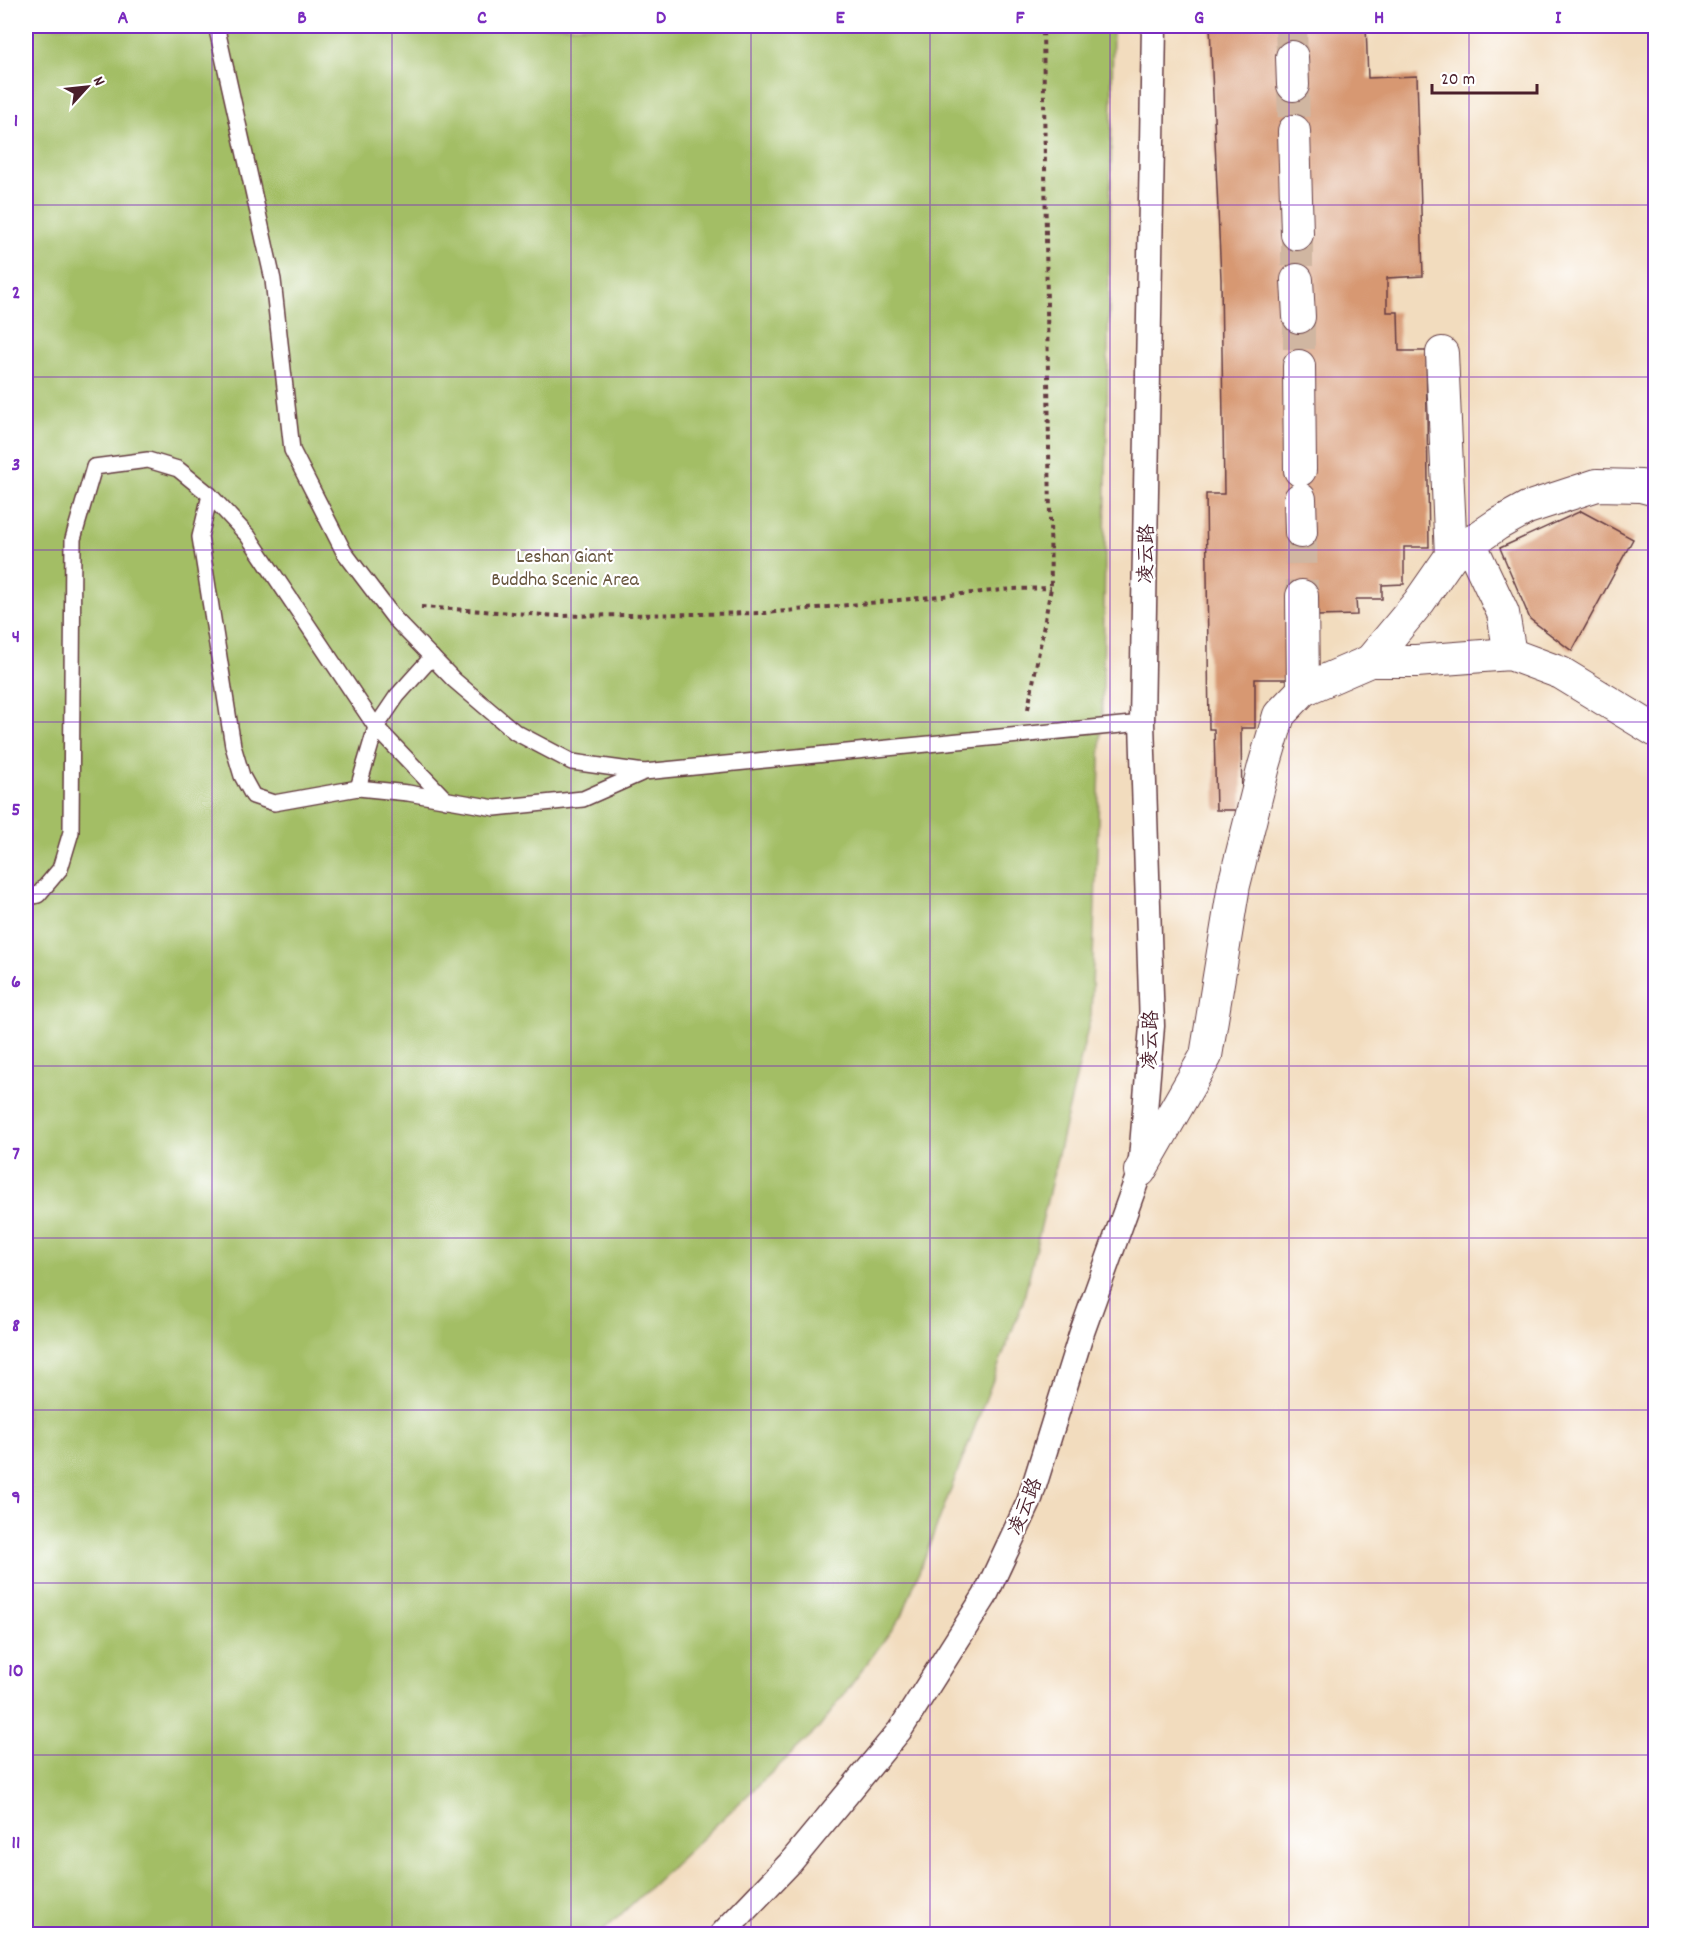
<svg xmlns="http://www.w3.org/2000/svg" width="1681" height="1960" font-family="Dekko,'LXGW WenKai TC',sans-serif">
<rect width="100%" height="100%" fill="#fff"/>
<filter id="ink" filterUnits="userSpaceOnUse"><feTurbulence type="fractalNoise" baseFrequency=".0167" numOctaves="2"/><feDisplacementMap in="SourceGraphic" scale="12" xChannelSelector="R" yChannelSelector="G"/><feConvolveMatrix kernelMatrix="1 2 1 2 8 2 1 2 1" color-interpolation-filters="sRGB"/></filter>
<filter id="wash" filterUnits="userSpaceOnUse"><feTurbulence type="fractalNoise" baseFrequency=".008" numOctaves="4" result="noise"/><feDisplacementMap in="SourceGraphic" scale="24" xChannelSelector="R" yChannelSelector="G"/><feGaussianBlur stdDeviation="1.35" result="paint"/><feColorMatrix in="noise" values="0 0 0 0 0 0 0 0 0 0 0 0 0 0 0 0 0 1.4 0 .05"/><feComposite in="paint" operator="in"/></filter>
<g filter="url(#wash)">
<rect width="100%" height="100%" fill="#f2dcbe"/>
<polygon fill="#a3be65" stroke="#766e48" stroke-width="1.5" points="26,26 1113,26 1103,682 1091,1015 1023,1302 902,1616 820,1727 600,1934 26,1934"/>
<g id="blocks">
<g fill="#d79872">
<polygon points="1210,26 1366,26 1368,78 1417,76 1423,276 1387,278 1387,312 1398,312 1399,351 1426,351 1429,547 1404,547 1404,584 1382,585 1382,599 1356,599 1357,615 1316,616 1289,679 1255,679 1255,728 1241,728 1242,810 1216,810 1214,729 1209,729 1206,494 1224,494 1221,279"/>
<polygon points="1581,511 1633,539 1572,651 1530,619 1500,548"/>
</g>
</g>
</g>
<g filter="url(#ink)">
<use href="#blocks" fill-opacity="0" stroke="#633b41" stroke-width="1.5"/>
<g fill="none" stroke-linecap="round" stroke-linejoin="round">
<g stroke="#d0b6a1" stroke-width="32" stroke-dasharray="32 16" stroke-linecap="butt">
<polyline points="1291,26 1292,57"/>
<polyline points="1293,85 1294,131"/>
<polyline points="1297,234 1297,280"/>
<polyline points="1299,317 1299,366"/>
<polyline points="1301,532 1302,596"/>
</g>
<defs>
<g id="service">
<polyline points="219,26 218,34 273,280 292,450 344,552 394,618 454,680 515,732 572,762 644,772 1142,723"/>
<polyline points="210,495 200,537 233,746 242,776 253,796 274,803 358,788 408,793 495,808 583,799 644,772"/>
<polyline points="358,788 376,727 397,696 432,657"/>
<polyline points="26,898 38,895 60,869 71,832 73,539 94,467 148,460 178,469 210,495 248,536 376,727 446,800"/>
</g>
<polyline id="pedestrian" points="722,1934 790,1863 900,1730 985,1596 1029,1502 1081,1335 1140,1171 1152,1026 1142,723 1154,26"/>
<g id="minor">
<polyline points="1292,57 1293,85"/>
<polyline points="1294,131 1297,234"/>
<polyline points="1297,280 1299,317"/>
<polyline points="1442,353 1451,556"/>
<polyline points="1299,366 1300,470"/>
<polyline points="1300,499 1301,532"/>
<polyline points="1470,543 1503,613 1510,654"/>
<polyline points="1302,596 1303,690"/>
<polyline points="1370,661 1419,602 1451,556 1498,524 1527,508 1597,485 1641,486 1656,490"/>
<polyline points="1140,1171 1206,1056 1234,885 1264,766 1279,715 1303,690 1370,661 1416,661 1510,654 1561,673 1656,731"/>
</g>
</defs>
<use href="#service" stroke="#633b41" stroke-width="18"/>
<use href="#pedestrian" stroke="#633b41" stroke-width="27"/>
<use href="#minor" stroke="#633b41" stroke-width="34"/>
<g stroke="#633b41" stroke-width="4" stroke-dasharray="4.5 4.5" stroke-linecap="butt">
<polyline points="421,607 559,616 766,613 1013,589 1051,588"/>
<polyline points="1028,709 1051,588 1043,26"/>
</g>
<use href="#service" stroke="#fff" stroke-width="15"/>
<use href="#pedestrian" stroke="#fff" stroke-width="24"/>
<use href="#minor" stroke="#fff" stroke-width="32"/>
</g>
</g>
<path fill="none" stroke="#7b2cbf" stroke-width="1.5" stroke-opacity="0.55" d="M 212,26 L 212,1934M 392,26 L 392,1934M 571,26 L 571,1934M 751,26 L 751,1934M 930,26 L 930,1934M 1110,26 L 1110,1934M 1289,26 L 1289,1934M 1469,26 L 1469,1934M 26,205 L 1656,205M 26,377 L 1656,377M 26,550 L 1656,550M 26,722 L 1656,722M 26,894 L 1656,894M 26,1066 L 1656,1066M 26,1238 L 1656,1238M 26,1410 L 1656,1410M 26,1583 L 1656,1583M 26,1755 L 1656,1755"/>
<g text-anchor="middle" stroke-width="4.5" stroke-linejoin="round" paint-order="stroke">
<g font-size="20" fill="#4a1f2b" stroke="#fff">
<text transform="translate(1145 554) rotate(-89)" y="7">凌云路</text>
<text transform="translate(1149 1040) rotate(-88)" y="7">凌云路</text>
<text transform="translate(1024 1506) rotate(-68)" y="7">凌云路</text>
</g>
<g font-size="20" fill="#69573f" stroke="#fff">
<text x="565" y="562">Leshan Giant<tspan x="565" dy="23">Buddha Scenic Area</tspan></text>
</g>
</g>
<rect width="1681" height="1960" fill="none" stroke="#fff" stroke-width="66"/>
<g transform="translate(87 87) rotate(63)" stroke="#ffffff" stroke-width="4.5" paint-order="stroke">
<path d="M0-4.5L10 22L0 15L-10 22Z" fill="#4a1f2b"/>
<text y="-9" font-size="16" font-weight="bold" text-anchor="middle" fill="#4a1f2b">N</text>
</g>
<path d="M1432 84v9h105v-9" fill="none" stroke="#4a1f2b" stroke-width="3"/>
<text x="1441" y="84" font-size="18" fill="#4a1f2b" stroke="#ffffff" stroke-width="4.5" paint-order="stroke">20 m</text>
<rect x="33" y="33" width="1615" height="1894" fill="none" stroke="#7b2cbf" stroke-width="2"/>
<g font-size="20" text-anchor="middle" font-weight="bold" fill="#7b2cbf">
<text x="123" y="23">A</text>
<text x="302" y="23">B</text>
<text x="482" y="23">C</text>
<text x="661" y="23">D</text>
<text x="840" y="23">E</text>
<text x="1020" y="23">F</text>
<text x="1199" y="23">G</text>
<text x="1379" y="23">H</text>
<text x="1558" y="23">I</text>
<text x="16" y="126">1</text>
<text x="16" y="298">2</text>
<text x="16" y="470">3</text>
<text x="16" y="642">4</text>
<text x="16" y="815">5</text>
<text x="16" y="987">6</text>
<text x="16" y="1159">7</text>
<text x="16" y="1331">8</text>
<text x="16" y="1503">9</text>
<text x="16" y="1676">10</text>
<text x="16" y="1848">11</text>
</g>
</svg>
